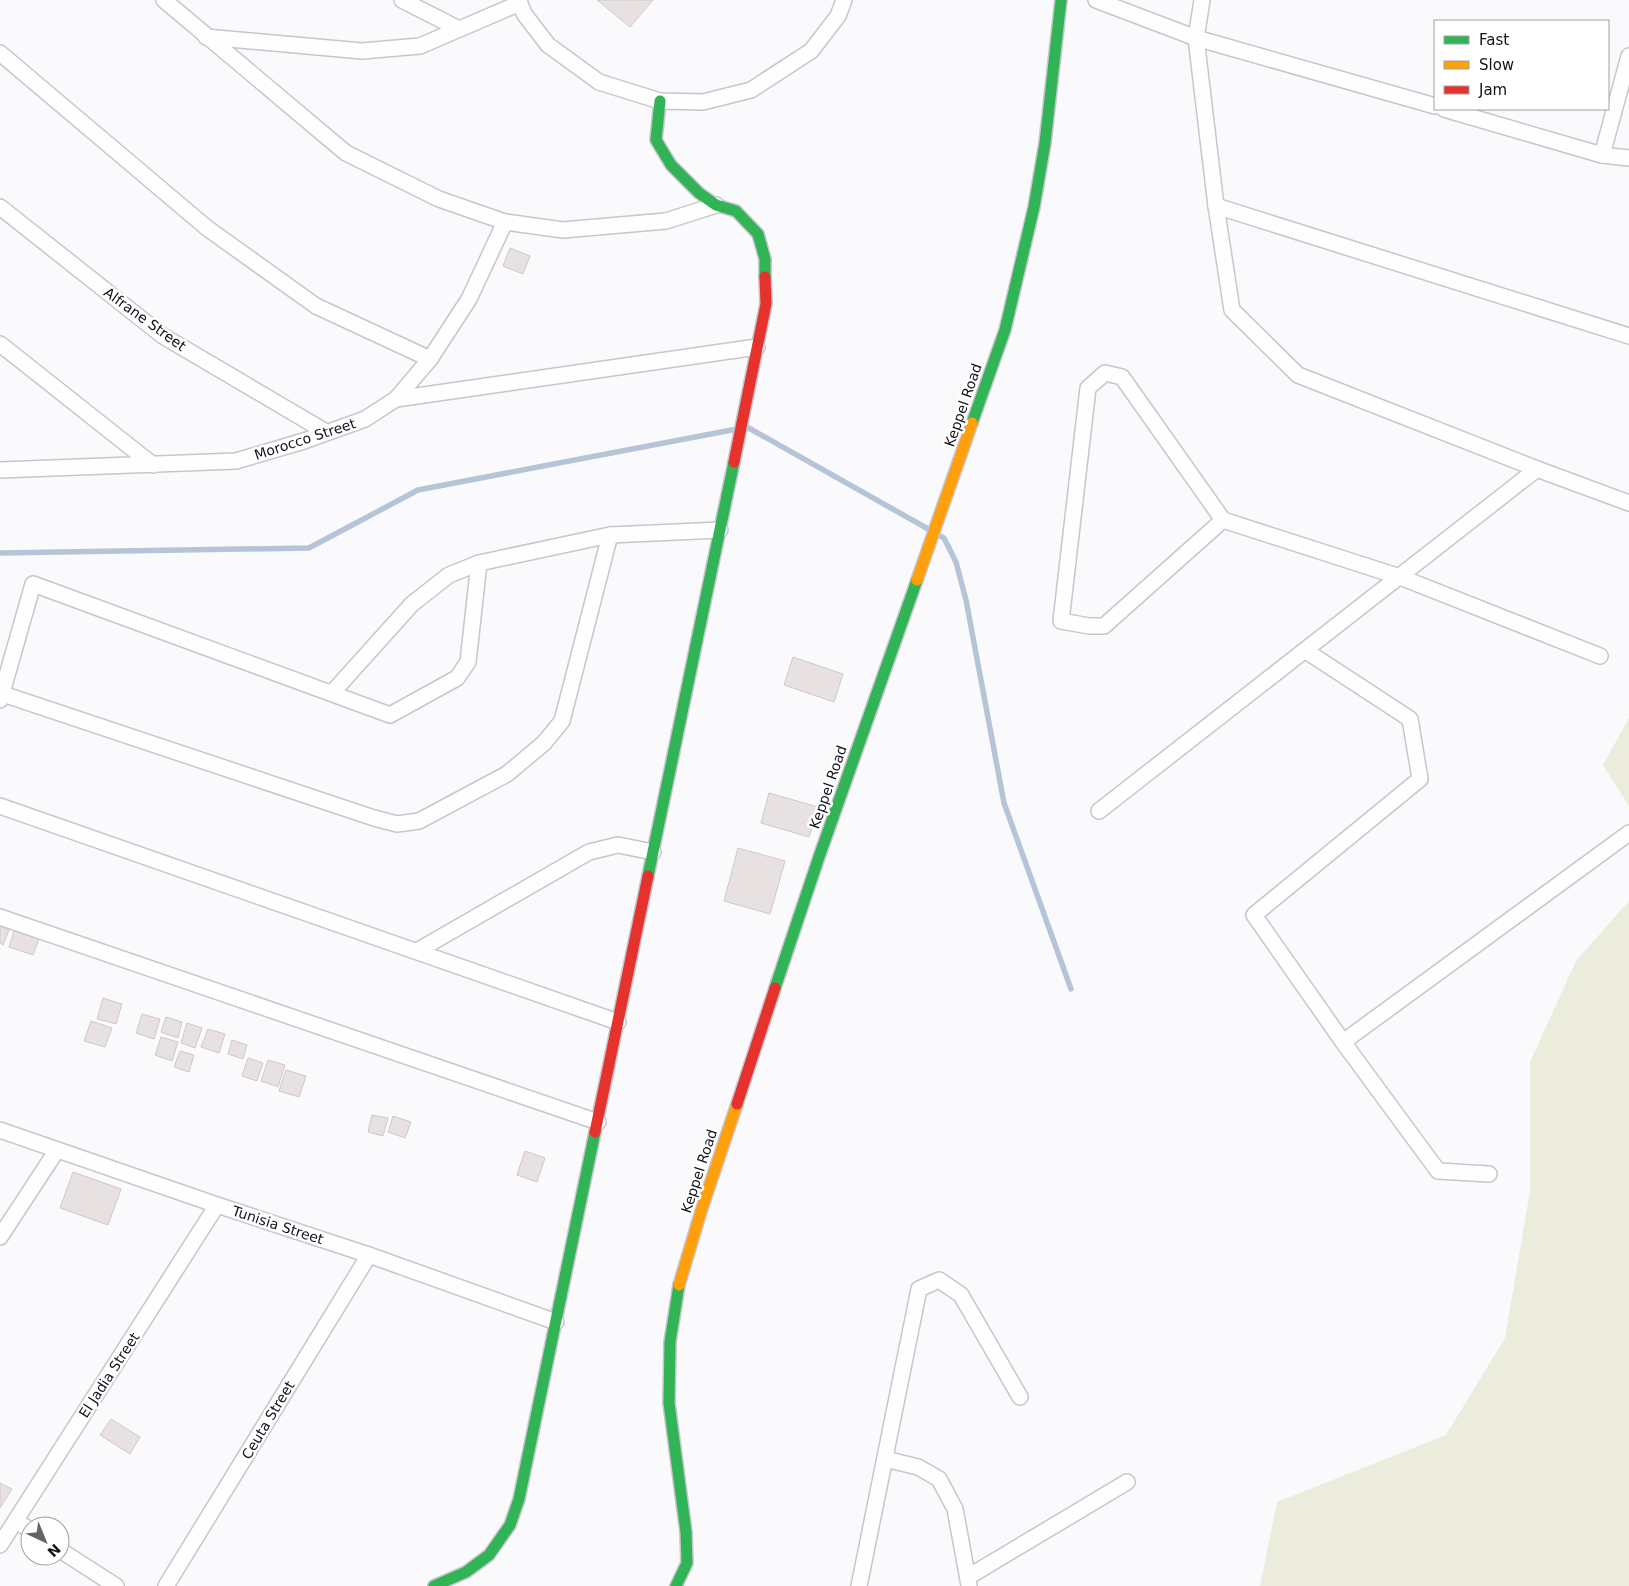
<svg xmlns="http://www.w3.org/2000/svg" width="1629" height="1586" font-family="'DejaVu Sans',sans-serif">
<rect width="100%" height="100%" fill="#faf9fc"/>
<g fill="#ebecdb">
<polygon points="1629,718 1629,806 1603,765"/>
<polygon points="1629,901 1629,1586 1260,1586 1277,1502 1446,1435 1505,1338 1530,1191 1530,1062 1576,961"/>
</g>
<g fill="none" stroke-linecap="round" stroke-linejoin="round">
<g stroke="#b5c4d7" stroke-width="5.5">
<polyline points="747,427 930,530"/>
<polyline points="938,535 944,538 956,562 966,600 1004,803 1071,989"/>
<polyline points="0,553 309,548 418,490 737,429"/>
</g>
</g>
<g fill="#e8e1e1" stroke="#cec9c9">
<polygon points="597,0 653,0 630,27"/>
<polygon points="510,248 530,256 523,274 503,266"/>
<polygon points="793,657 843,674 834,702 784,685"/>
<polygon points="769,793 818,807 809,837 761,823"/>
<polygon points="738,848 785,861 770,914 724,901"/>
<polygon points="0,926 9,930 3,945 0,943"/>
<polygon points="14,931 39,939 33,955 9,947"/>
<polygon points="103,998 122,1004 116,1024 97,1019"/>
<polygon points="142,1014 160,1019 154,1039 136,1033"/>
<polygon points="166,1017 182,1022 178,1038 161,1032"/>
<polygon points="91,1021 112,1028 105,1047 84,1041"/>
<polygon points="187,1023 202,1028 195,1048 181,1043"/>
<polygon points="208,1029 225,1034 219,1053 201,1047"/>
<polygon points="161,1037 178,1042 172,1061 155,1055"/>
<polygon points="232,1040 247,1045 243,1059 228,1054"/>
<polygon points="180,1051 194,1055 189,1072 174,1067"/>
<polygon points="248,1058 263,1063 257,1081 242,1076"/>
<polygon points="268,1060 285,1065 278,1087 261,1081"/>
<polygon points="286,1070 306,1076 299,1097 279,1091"/>
<polygon points="372,1115 388,1118 383,1136 368,1132"/>
<polygon points="393,1116 411,1122 405,1138 388,1132"/>
<polygon points="525,1151 545,1158 537,1182 517,1175"/>
<polygon points="73,1172 121,1189 108,1225 60,1208"/>
<polygon points="111,1419 140,1437 130,1454 100,1435"/>
<polygon points="0,1483 12,1489 0,1508"/>
</g>
<g fill="none" stroke-linecap="round" stroke-linejoin="round">
<defs>
<g id="street">
<polyline points="164,0 346,153 439,199 505,222 563,230 666,221 716,205"/>
<polyline points="402,0 459,29"/>
<polyline points="518,0 525,15 548,45 599,82 660,101 703,102 751,90 811,51 838,16 844,0"/>
<polyline points="1096,0 1196,38 1435,106"/>
<polyline points="1202,0 1196,38 1216,206 1232,310 1298,375 1537,469 1629,503"/>
<polyline points="206,37 362,51 420,46 520,3"/>
<polyline points="0,53 207,228 316,306 430,359"/>
<polyline points="1444,109 1602,155 1629,158"/>
<polyline points="1602,155 1629,56"/>
<polyline points="1216,206 1629,336"/>
<polyline points="0,207 163,336 326,432"/>
<polyline points="0,344 153,465"/>
<polyline points="396,399 757,347"/>
<polyline points="0,470 236,461 304,441 365,419 396,399 430,359 469,299 505,222"/>
<polyline points="1223,520 1104,626 1089,626 1061,621 1088,388 1105,373 1122,377 1223,520 1400,577 1600,656"/>
<polyline points="1306,651 1410,719 1420,779 1254,915 1343,1042 1438,1171 1489,1174"/>
<polyline points="0,693 374,818 397,824 419,821 507,774 544,743 562,721 610,535"/>
<polyline points="332,693 412,604 449,575 479,563 610,535 720,530"/>
<polyline points="0,700 33,584 390,715 457,678 468,662 479,563"/>
<polyline points="0,806 618,1022"/>
<polyline points="1099,811 1537,469"/>
<polyline points="0,917 598,1122"/>
<polyline points="417,951 589,852 618,845 653,852"/>
<polyline points="1343,1042 1629,833"/>
<polyline points="0,1130 217,1205 369,1255 556,1322"/>
<polyline points="0,1237 57,1150"/>
<polyline points="885,1459 918,1467 939,1479 955,1509 969,1585"/>
<polyline points="16,1521 30,1530"/>
<polyline points="0,1545 217,1205"/>
<polyline points="60,1550 116,1586"/>
<polyline points="968,1577 1127,1482"/>
<polyline points="166,1586 369,1255"/>
<polyline points="859,1586 919,1289 939,1280 961,1295 1020,1397"/>
</g>
<g id="fast">
<polyline points="660,101 656,140 671,165 699,193 716,205 736,211 758,234 765,259 765,277"/>
<polyline points="972,423 1005,330 1034,207 1045,143 1061,0"/>
<polyline points="648,876 734,462"/>
<polyline points="775,988 819,857 917,580"/>
<polyline points="434,1586 466,1572 489,1555 510,1525 519,1499 595,1132"/>
<polyline points="676,1586 687,1563 686,1532 669,1403 670,1342 679,1285"/>
</g>
<g id="slow">
<polyline points="917,580 972,423"/>
<polyline points="679,1285 702,1208 737,1104"/>
</g>
<g id="jam">
<polyline points="734,462 766,304 765,277"/>
<polyline points="737,1104 775,988"/>
<polyline points="595,1132 648,876"/>
</g>
</defs>
<use href="#street" stroke="#c7c6cc" stroke-width="18"/>
<use href="#fast" stroke="#c7c6cc" stroke-width="14"/>
<use href="#slow" stroke="#c7c6cc" stroke-width="14"/>
<use href="#jam" stroke="#c7c6cc" stroke-width="14"/>
<use href="#street" stroke="#fefeff" stroke-width="15"/>
<use href="#fast" stroke="#30b455" stroke-width="11"/>
<use href="#slow" stroke="#ff9f0a" stroke-width="11"/>
<use href="#jam" stroke="#e5322d" stroke-width="11"/>
</g>
<g text-anchor="middle" stroke-width="5" stroke-linejoin="round" paint-order="stroke">
<g font-size="14" fill="#13121a" stroke="#fff">
<text transform="translate(145 319) rotate(36)" y="5">Alfrane Street</text>
<text transform="translate(963 405) rotate(-71)" y="5">Keppel Road</text>
<text transform="translate(305 439) rotate(-18)" y="5">Morocco Street</text>
<text transform="translate(828 787) rotate(-71)" y="5">Keppel Road</text>
<text transform="translate(699 1171) rotate(-72)" y="5">Keppel Road</text>
<text transform="translate(278 1225) rotate(18)" y="5">Tunisia Street</text>
<text transform="translate(109 1375) rotate(-57)" y="5">El Jadia Street</text>
<text transform="translate(268 1420) rotate(-59)" y="5">Ceuta Street</text>
</g>
</g>
<rect x="1434" y="20" width="175" height="90" fill="#ffffff" stroke="#a1a0a3"/>
<rect x="1444" y="36" width="25" height="8" fill="#30b455" stroke="#a1a0a3"/>
<text x="1479" y="45" font-size="15" fill="#13121a">Fast</text>
<rect x="1444" y="61" width="25" height="8" fill="#ff9f0a" stroke="#a1a0a3"/>
<text x="1479" y="70" font-size="15" fill="#13121a">Slow</text>
<rect x="1444" y="86" width="25" height="8" fill="#e5322d" stroke="#a1a0a3"/>
<text x="1479" y="95" font-size="15" fill="#13121a">Jam</text>
<g transform="translate(45 1541) rotate(136)"><circle r="24" fill="#ffffff" stroke="#a1a0a3"/>
<path d="M0-4L9 19L0 12L-9 19Z" fill="#646369"/>
<text y="-8" font-size="14" font-weight="bold" text-anchor="middle" fill="#13121a">N</text>
</g>
</svg>
